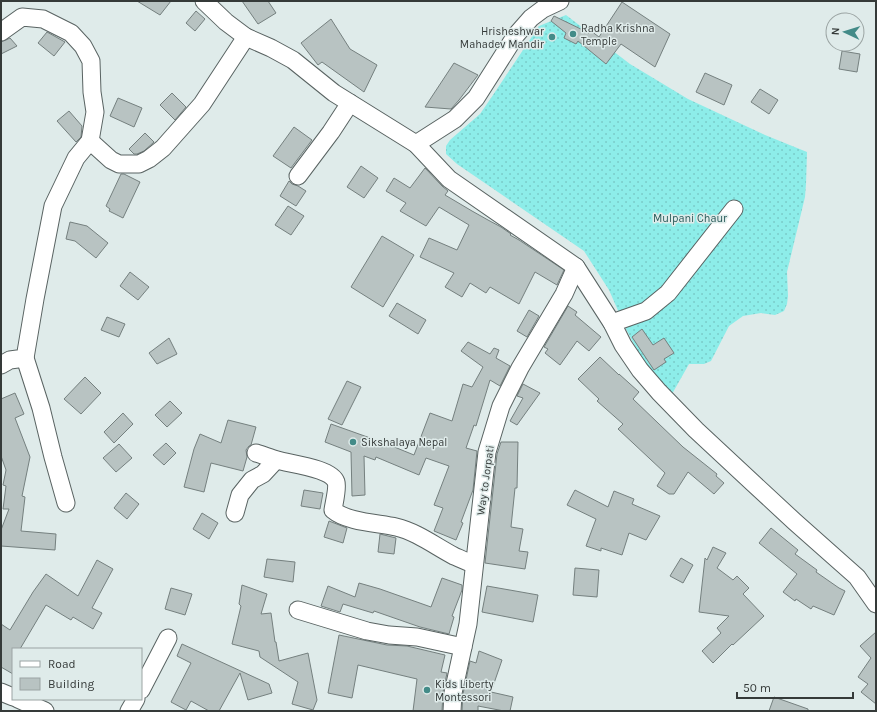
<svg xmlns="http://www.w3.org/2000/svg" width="877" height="712" font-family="Karla,sans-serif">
<defs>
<pattern id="grass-dots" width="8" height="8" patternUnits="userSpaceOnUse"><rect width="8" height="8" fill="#8dede9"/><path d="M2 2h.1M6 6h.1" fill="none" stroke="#7accc9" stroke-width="1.8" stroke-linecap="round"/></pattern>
</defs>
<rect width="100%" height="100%" fill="#dfebea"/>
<polygon fill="url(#grass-dots)" points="566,15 630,64 688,99 765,135 807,152 806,184 805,197 787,272 788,296 787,304 784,311 775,315 761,313 743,316 729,326 711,361 704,364 689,364 672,394 645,365 627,331 609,290 584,251 457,164 446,154 446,146 450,140 480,114 491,98 539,26"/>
<g fill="#b8c3c2" stroke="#75807f">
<polygon points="137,1 171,1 160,15"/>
<polygon points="242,1 268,1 276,13 258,24"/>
<polygon points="622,2 670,34 655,67 621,44 606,64 578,41 576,44 564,38 566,33 551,21 554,16 589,33 591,31 599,37"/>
<polygon points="196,11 205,19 195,31 186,23"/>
<polygon points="331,19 350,49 377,65 364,92 322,62 318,65 301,43"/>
<polygon points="47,32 65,42 54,56 38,43"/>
<polygon points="10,38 17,46 1,54 1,42 6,40"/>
<polygon points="842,51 860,54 857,72 839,69"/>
<polygon points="454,63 478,75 459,100 451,109 425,107"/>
<polygon points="705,73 732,85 724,105 696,92"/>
<polygon points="760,89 778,100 769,114 751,102"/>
<polygon points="172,93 186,107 175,120 160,105"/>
<polygon points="118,98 142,108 134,127 110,116"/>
<polygon points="69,111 82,126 81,137 76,142 57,121"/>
<polygon points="294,127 312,140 291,168 273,156"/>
<polygon points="145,133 154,142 144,151 137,154 134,154 129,149"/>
<polygon points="361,166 378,178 364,198 347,187"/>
<polygon points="425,168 442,186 448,191 445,195 472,211 488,220 501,227 511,234 510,235 519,240 564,270 557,285 535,272 519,304 490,287 486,293 470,283 462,297 445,287 454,273 420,257 429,238 457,250 469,225 439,207 426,226 400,211 406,203 386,191 394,178 410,188"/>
<polygon points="121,174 124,174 140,182 123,218 109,211 110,209 106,206"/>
<polygon points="289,181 292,184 298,186 306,191 296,206 280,196"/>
<polygon points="288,206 304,216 291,235 275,225"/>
<polygon points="70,222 87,226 108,243 96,258 75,241 66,239"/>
<polygon points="382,236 414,255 383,307 351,287"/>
<polygon points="130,272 149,287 138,300 120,286"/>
<polygon points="397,303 426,320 418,334 389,316"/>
<polygon points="568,306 577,312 575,315 601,337 589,351 577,341 560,365 545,353 548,349 544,347"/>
<polygon points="529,310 539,316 527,337 517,331"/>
<polygon points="107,317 125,324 119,337 101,330"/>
<polygon points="642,329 653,345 664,338 674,353 664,359 666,362 654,370 632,337"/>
<polygon points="169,338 177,354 157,364 149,353"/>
<polygon points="468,342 490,354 494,348 499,350 496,358 510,366 500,386 490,380 476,426 474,425 466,448 477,451 473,490 461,522 463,523 456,540 434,531 443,508 434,505 449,466 426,458 419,475 376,457 375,460 364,456 365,495 352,496 351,452 325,442 331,424 387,444 414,455 430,413 452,421 463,384 472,387 483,367 461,351"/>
<polygon points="600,357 619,375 619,374 639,392 633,399 683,447 717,474 716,476 724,483 714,494 688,472 674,494 669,494 657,486 665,473 618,429 623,424 597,401 599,399 578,379"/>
<polygon points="85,377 101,393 81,414 64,399"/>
<polygon points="347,381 361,387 342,425 328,419"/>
<polygon points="523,384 540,393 517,425 510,421 523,398 517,396"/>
<polygon points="15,393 24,414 15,418 30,457 22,496 25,497 21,531 56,534 55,550 1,546 1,530 9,509 3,509 6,486 3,485 6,470 1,456 1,399"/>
<polygon points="170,401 182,413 167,427 155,415"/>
<polygon points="123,413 133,424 114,443 104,432"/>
<polygon points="228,420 256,427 251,445 249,446 246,450 247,457 243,471 211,463 204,492 184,487 194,449 200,434 221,443"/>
<polygon points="501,442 518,442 517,488 515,488 511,527 523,529 519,551 528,552 525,569 485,563 497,454"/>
<polygon points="166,443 176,453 164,465 153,455"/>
<polygon points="119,444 132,458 116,472 103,458"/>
<polygon points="304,490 323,493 320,509 301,506"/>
<polygon points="575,490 608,507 614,491 634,499 632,504 660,516 646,540 629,533 622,555 601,548 601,551 586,546 596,519 567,505"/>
<polygon points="126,493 139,504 127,519 114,508"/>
<polygon points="202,513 218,523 209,539 193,529"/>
<polygon points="329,521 347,528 343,543 324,537"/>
<polygon points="771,528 798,550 795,554 817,570 816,572 839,588 845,591 834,615 813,606 811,609 796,599 795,601 783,592 797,574 759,543"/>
<polygon points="380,534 396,538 394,554 378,552"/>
<polygon points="713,547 726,553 717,568 733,580 737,576 749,588 743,594 764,616 733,645 732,644 713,663 702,651 721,633 717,628 729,616 699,612 705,558 707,560"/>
<polygon points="681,558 693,565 683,583 670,576"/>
<polygon points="267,559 295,562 293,582 264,577"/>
<polygon points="97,560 113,569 92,608 102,613 93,629 73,617 71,620 46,605 20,649 13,649 13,674 1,667 1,624 10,630 33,592 46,574 78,596"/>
<polygon points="575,568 599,570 597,597 573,595"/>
<polygon points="442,578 462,585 462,590 452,616 454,617 449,634 420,627 374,611 373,613 343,604 340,612 321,606 328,586 355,597 359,583 380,589 431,607"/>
<polygon points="242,585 267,594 261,614 271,613 275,642 276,642 279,661 308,653 317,700 313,710 292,704 298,682 260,657 259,651 232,644 241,606 239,604"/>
<polygon points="487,586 538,595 533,622 482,612"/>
<polygon points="171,588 192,594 185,615 165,609"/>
<polygon points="876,632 876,704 861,692 868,684 858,677 871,658 860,646"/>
<polygon points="339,635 387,645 407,646 445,655 441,672 447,673 443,692 442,711 413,711 417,679 358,665 352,698 328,693"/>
<polygon points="182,644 269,684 272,693 248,700 240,673 219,711 209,711 191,701 186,710 171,702 191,663 177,656"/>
<polygon points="479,651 502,660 491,692 513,697 510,711 504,711 478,706 478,711 462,711 463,694 470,661 476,663"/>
<polygon points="774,697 808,709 808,711 769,711"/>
</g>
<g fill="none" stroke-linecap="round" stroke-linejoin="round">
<defs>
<g id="minor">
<polyline points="204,1 226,22 246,37 271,48 293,60 334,93 416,144 449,179 576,267 612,323 623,345 640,370 659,392 696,430 754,484 795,522 857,577 876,604"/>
<polyline points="1,32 22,17 43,19 71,33 83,46 91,61 92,92 95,112 90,141"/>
<polyline points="416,144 455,119 476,98 516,35 531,18 543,9 560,1"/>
<polyline points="298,176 331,132 350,103"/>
<polyline points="612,323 646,311 668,293 734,209"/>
<polyline points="25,358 41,408 53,457 66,503"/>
<polyline points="1,365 10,360 25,358 35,299 53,206 76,158 90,141 111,160 119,164 139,164 149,159 163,148 202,104 246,37"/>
<path d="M 256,453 C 263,455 270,458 277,460 C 290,464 331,468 336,482 C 338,488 334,503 333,510 C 347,522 378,523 396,527 C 417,532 435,546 454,556 C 461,559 467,562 474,564"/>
<polyline points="235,513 240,495 252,480 263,474 276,460"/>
<polyline points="298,610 367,631 389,635 417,637 463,647"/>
<polyline points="141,690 168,638"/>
<polyline points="1,692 13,697"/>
<polyline points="18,699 45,711"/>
<polyline points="129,711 136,699"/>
<polyline points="452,711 453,693 468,624 487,452 501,406 520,368 564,294 576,267"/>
</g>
</defs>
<use href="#minor" stroke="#596362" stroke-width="19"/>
<use href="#minor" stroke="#fff" stroke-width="17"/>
</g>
<g fill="#438b88" stroke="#dfebea" stroke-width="1.5">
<circle cx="573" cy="34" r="4"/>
<circle cx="552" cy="37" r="4"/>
<circle cx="353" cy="442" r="4"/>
<circle cx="427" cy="690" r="4"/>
</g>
<g text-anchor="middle" stroke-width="3" stroke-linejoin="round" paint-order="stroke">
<g font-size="11" fill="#353a39" stroke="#dfebea" text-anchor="start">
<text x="581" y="32">Radha Krishna<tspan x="581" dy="13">Temple</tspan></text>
<text x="544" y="35" text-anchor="end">Hrisheshwar<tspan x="544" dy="13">Mahadev Mandir</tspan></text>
<text x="361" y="446">Sikshalaya Nepal</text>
<text x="435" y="688">Kids Liberty<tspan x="435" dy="13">Montessori</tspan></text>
</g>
<g font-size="11" fill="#285a59" stroke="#dfebea">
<text x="690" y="222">Mulpani Chaur</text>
</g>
<g font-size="11" fill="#353a39" stroke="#dfebea">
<text transform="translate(485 480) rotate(-82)" y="4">Way to Jorpati</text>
</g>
</g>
<rect width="877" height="712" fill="none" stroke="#353a39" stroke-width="4"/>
<rect x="12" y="648" width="130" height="52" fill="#dfebea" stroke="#9ba4a3"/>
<rect x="20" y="661" width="20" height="6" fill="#ffffff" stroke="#9ba4a3"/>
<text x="48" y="668" font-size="12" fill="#353a39">Road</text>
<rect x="20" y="678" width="20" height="12" fill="#b8c3c2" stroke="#9ba4a3"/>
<text x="48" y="688" font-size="12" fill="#353a39">Building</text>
<g transform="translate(845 32) rotate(274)"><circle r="19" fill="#dfebea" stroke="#9ba4a3"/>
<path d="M0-3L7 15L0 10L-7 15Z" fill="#438b88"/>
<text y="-6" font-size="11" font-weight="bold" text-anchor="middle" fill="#353a39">N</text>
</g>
<path d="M737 692v6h116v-6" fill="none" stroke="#353a39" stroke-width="2"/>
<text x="743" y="692" font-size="12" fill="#353a39" stroke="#dfebea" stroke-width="3" paint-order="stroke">50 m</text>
</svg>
